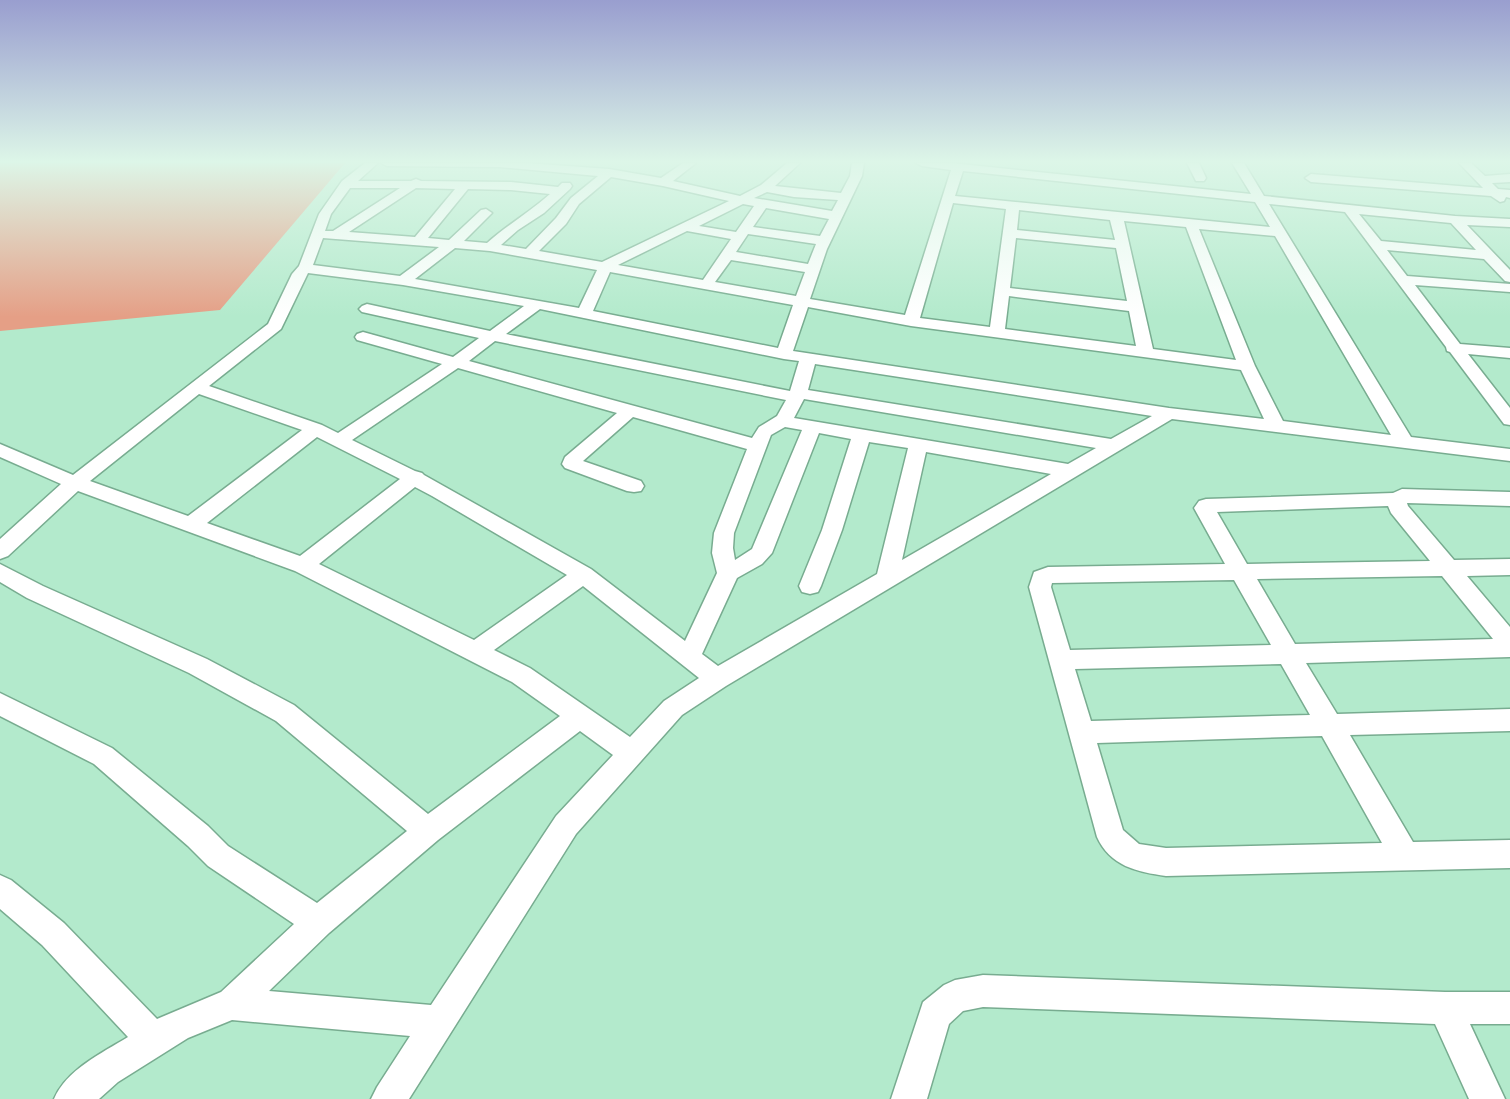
<svg xmlns="http://www.w3.org/2000/svg" width="1510" height="1099" font-family="'Fira Sans Condensed',sans-serif">
<rect width="100%" height="100%" fill="#b3eacc"/>
<polygon fill="#e59f86" points="0,163 345,163 220,310 0,331"/>
<g fill="none" stroke-linecap="round" stroke-linejoin="round">
<defs>
<g id="minor">
<path d="M 365,163 L 378,163 L 358,181 L 411,181 L 416,179 L 421,181 L 511,182 L 558,187 L 562,183 L 570,183 L 572,186 L 570,189 L 544,213 L 518,230 L 501,245 L 526,249 L 556,218 L 571,198 L 598,176 L 500,167 L 387,166 L 381,163 L 526,163 L 609,169 L 661,178 L 683,163 L 696,163 L 673,181 L 740,196 L 761,185 L 787,163 L 800,163 L 775,186 L 841,193 L 850,176 L 852,163 L 864,163 L 862,176 L 827,249 L 810,299 L 905,315 L 951,170 L 922,166 L 916,163 L 951,163 L 1251,194 L 1232,163 L 1244,163 L 1264,196 L 1455,216 L 1510,219 L 1510,227 L 1467,225 L 1510,270 L 1510,282 L 1505,281 L 1484,259 L 1387,250 L 1407,276 L 1510,284 L 1510,292 L 1415,285 L 1460,344 L 1510,348 L 1510,358 L 1468,354 L 1510,408 L 1510,425 L 1504,424 L 1450,352 L 1447,351 L 1446,347 L 1345,212 L 1269,204 L 1411,437 L 1510,449 L 1510,461 L 1172,419 L 726,686 L 682,715 L 576,834 L 409,1099 L 371,1099 L 377,1087 L 410,1036 L 232,1020 L 188,1038 L 118,1082 L 99,1099 L 54,1099 C 66,1070 102,1053 128,1037 L 42,945 L 0,909 L 0,875 L 11,880 L 64,923 L 157,1019 L 221,992 L 294,924 L 208,866 L 188,846 L 94,764 L 0,716 L 0,693 L 112,748 L 208,826 L 228,846 L 317,903 L 407,831 L 276,721 L 189,673 L 27,598 L 0,582 L 0,564 L 43,586 L 207,659 L 294,705 L 428,814 L 560,716 L 512,682 L 295,571 L 78,491 L 8,556 L 0,559 L 0,539 L 61,484 L 0,457 L 0,444 L 73,475 L 268,324 L 292,274 L 299,266 L 319,214 L 342,181 ZM 963,171 L 1255,202 L 1270,227 L 955,196 ZM 611,177 L 663,186 L 729,201 L 602,262 L 539,251 L 566,224 L 579,204 ZM 350,188 L 400,188 L 333,231 L 325,231 L 331,214 ZM 416,188 L 455,189 L 415,237 L 349,232 ZM 468,189 L 511,190 L 550,194 C 530,212 507,225 487,243 L 464,241 L 492,213 L 486,209 L 481,210 L 449,240 L 428,238 ZM 767,192 L 794,197 L 838,200 L 832,211 L 754,198 ZM 953,203 L 1006,209 L 990,327 L 920,318 ZM 743,204 L 754,206 L 736,232 L 699,226 ZM 766,208 L 829,219 L 820,236 L 753,227 ZM 1019,210 L 1110,220 L 1115,240 L 1017,230 ZM 1359,214 L 1451,223 L 1476,250 L 1381,241 ZM 1124,221 L 1186,227 L 1236,360 L 1153,349 ZM 1199,229 L 1275,236 L 1391,435 L 1283,421 L 1255,366 ZM 687,231 L 731,239 L 703,280 L 618,265 ZM 748,234 L 816,244 L 808,264 L 736,252 ZM 323,238 L 439,247 L 400,276 L 313,265 ZM 1016,238 L 1116,248 L 1127,301 L 1010,288 ZM 455,248 L 490,251 L 597,270 L 579,308 L 415,279 ZM 731,260 L 805,272 L 796,296 L 715,282 ZM 610,272 L 793,305 L 778,348 L 593,311 ZM 308,273 L 403,285 L 524,306 L 490,331 L 367,304 L 362,306 L 359,309 L 362,312 L 479,338 L 453,357 L 363,332 L 357,334 L 355,337 L 357,340 L 442,364 L 338,433 L 322,425 L 209,386 L 281,329 ZM 1009,296 L 1129,311 L 1136,346 L 1005,329 ZM 808,307 L 911,326 L 1241,370 L 1264,419 L 1169,408 L 793,351 ZM 540,309 L 784,359 L 799,361 L 790,391 L 506,334 ZM 495,341 L 786,400 L 777,416 L 759,427 L 752,438 L 469,361 ZM 815,364 L 1152,416 L 1111,439 L 808,390 ZM 458,368 L 617,413 L 565,457 L 562,464 L 565,468 L 627,491 L 634,492 L 641,491 L 644,486 L 641,481 L 583,461 L 633,417 L 747,449 L 714,533 L 712,553 L 717,573 L 685,641 L 591,569 L 424,475 L 422,473 L 415,471 L 352,440 ZM 199,394 L 302,430 L 188,516 L 90,481 ZM 804,399 L 1096,448 L 1068,464 L 794,418 ZM 785,427 L 802,430 L 752,549 L 735,560 L 733,548 L 734,533 L 771,435 ZM 819,433 L 851,439 L 822,530 L 799,586 L 802,592 L 810,594 L 818,592 L 821,586 L 842,530 L 869,442 L 908,448 L 877,574 L 718,666 L 702,654 L 737,578 L 762,564 L 772,553 ZM 317,437 L 400,479 L 300,556 L 207,523 ZM 926,452 L 1051,474 L 902,560 ZM 415,487 L 432,496 L 567,575 L 474,640 L 319,564 ZM 583,586 L 699,678 L 664,701 L 630,737 L 530,668 L 494,650 ZM 580,731 L 613,755 L 556,816 L 431,1005 L 269,991 L 329,933 L 438,840 Z"/>
<polygon points="1187,163 1199,163 1206,178 1204,181 1196,181"/>
<polygon points="1459,163 1471,163 1485,176 1510,174 1510,182 1492,183 1498,189 1510,190 1510,198 1506,197 1504,201 1500,202 1491,196 1311,182 1305,178 1311,174 1483,188"/>
<path d="M 1402,489 L 1510,492 L 1510,506 L 1407,503 L 1408,506 L 1454,560 L 1510,559 L 1510,575 L 1467,576 L 1510,627 L 1510,657 L 1306,663 L 1337,714 L 1510,709 L 1510,731 L 1350,735 L 1413,842 L 1510,840 L 1510,868 L 1166,876 C 1137,872 1110,866 1097,837 L 1029,587 L 1034,572 L 1048,567 L 1225,564 L 1194,508 L 1199,501 L 1206,499 L 1393,493 ZM 1388,506 L 1391,513 L 1430,561 L 1247,564 L 1217,512 ZM 1442,576 L 1493,639 L 1295,644 L 1257,579 ZM 1234,580 L 1271,645 L 1070,650 L 1051,587 L 1052,583 ZM 1281,664 L 1310,715 L 1091,721 L 1075,669 ZM 1322,736 L 1382,843 L 1166,848 L 1139,844 L 1123,830 L 1097,743 Z"/>
<polygon points="983,975 1445,992 1510,992 1510,1024 1470,1024 1505,1099 1469,1099 1435,1024 983,1007 963,1011 949,1024 927,1099 891,1099 923,1002 944,985 955,980"/>
</g>
</defs>
<use href="#minor" stroke="#78ac90" stroke-width="3"/>
<use href="#minor" fill="#fff" fill-rule="evenodd"/>
</g>
<linearGradient id="sky" x2="0" y2="1"><stop stop-color="#999ecf"/><stop offset="0.51" stop-color="#ddf6e8"/><stop offset="1" stop-color="#ddf6e8" stop-opacity="0"/></linearGradient>
<rect width="1510" height="317" fill="url(#sky)"/>
</svg>
